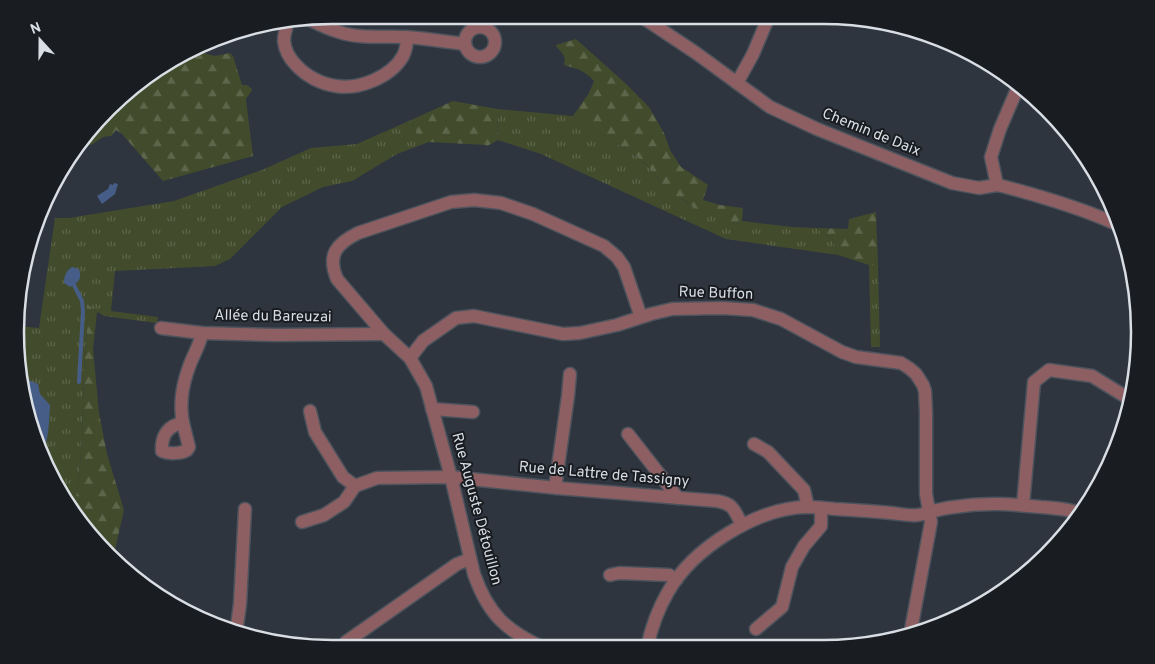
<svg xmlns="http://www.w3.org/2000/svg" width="1155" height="664" font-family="Overpass,sans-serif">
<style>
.grass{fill:url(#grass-tufts)}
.forest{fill:url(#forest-firs)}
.water{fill:#465d88}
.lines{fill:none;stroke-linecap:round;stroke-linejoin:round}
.stream{stroke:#465d88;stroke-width:4}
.minor-casing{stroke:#4d535c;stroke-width:15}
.minor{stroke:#8d5f62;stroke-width:12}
.labels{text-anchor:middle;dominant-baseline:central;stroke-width:4;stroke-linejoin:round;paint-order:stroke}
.street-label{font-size:15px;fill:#d9dee4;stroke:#191c20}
.rim{fill:none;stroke:#d9dee4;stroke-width:2.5}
</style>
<defs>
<pattern id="grass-tufts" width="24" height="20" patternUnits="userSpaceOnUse" patternTransform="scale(1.25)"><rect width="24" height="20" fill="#424c2c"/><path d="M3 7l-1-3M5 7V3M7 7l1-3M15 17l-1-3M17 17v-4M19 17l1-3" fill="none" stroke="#5d654a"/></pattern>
<pattern id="forest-firs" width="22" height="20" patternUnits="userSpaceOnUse" patternTransform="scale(1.25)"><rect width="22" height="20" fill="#424c2c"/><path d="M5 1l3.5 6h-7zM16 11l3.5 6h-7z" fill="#5d654a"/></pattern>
</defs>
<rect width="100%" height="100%" fill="#2e353e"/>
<g class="grass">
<polygon points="497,109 573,116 639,158 653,172 664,186 693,207 721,216 736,224 742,221 792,227 816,228 833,240 838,255 726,239 541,154 498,140"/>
<polygon points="411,120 421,145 397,154 352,181 323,187 282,207 230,259 215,266 115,271 111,311 158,317 157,323 104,316 94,310 87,304 87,329 84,371 82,437 79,479 74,509 39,453 16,352 18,326 39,328 55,218 69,218 174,201 262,170 311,148 357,144"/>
<polygon points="869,265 878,265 880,347 871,347"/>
</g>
<g class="forest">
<path d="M576,39L624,82L649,107L664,133L670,150L681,167L708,185L703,200L720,205L743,208L742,221L736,224L721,217L717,219L693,207L684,200L675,195L664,186L653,172L639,158L573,116L589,93L594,81C584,70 578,69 564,65C567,56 561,52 556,46V45Z"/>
<path d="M196,50L207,54L215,56L230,53L233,56L242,85H247L252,89C251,94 247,95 246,100L253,156L163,181L122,134L116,130L111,136L103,137L91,145L87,144L84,140L139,80Z"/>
<polygon points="453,101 497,109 498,140 487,146 487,145 429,142 421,145 411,120"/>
<polygon points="876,212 878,265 869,265 838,255 833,240 816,228 848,229 849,219"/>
<polygon points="87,304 97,312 93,349 99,413 107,454 124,510 113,558 93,541 74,509 79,479 82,437 84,371 87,329"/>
</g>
<g class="water">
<polygon points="114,183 118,184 115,194 102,204 97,196 108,189 110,184 113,185"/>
<path d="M72,267L79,269C82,279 79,282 70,287L64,283C64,276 66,271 72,267Z"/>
<path d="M21,377L38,384L40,394L50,405C49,422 49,442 41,457L39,453Z"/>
</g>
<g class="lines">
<polyline class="stream" points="74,285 82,301 83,311 79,382"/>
<defs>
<g id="minor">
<path d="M639,15L696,53L770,107L817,129L952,183L979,188L997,185L1002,186C1040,196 1078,207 1114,223"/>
<path d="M308,19C318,24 328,29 339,32C360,39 383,36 404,37C425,38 445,42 465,44"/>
<path d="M288,22C286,28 284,35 284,41C285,50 290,59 296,65C306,76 321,84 336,86C359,90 391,77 403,56C406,50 407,43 407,37"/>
<circle cx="480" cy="42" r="15"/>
<polyline points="737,83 753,54 769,16"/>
<polyline points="997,185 991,157 1000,129 1018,87"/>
<polyline points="161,328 202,333 276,335 384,334"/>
<polyline points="410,358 423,341 456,318 474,316 563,334 580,333 617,325 651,314 672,309 722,308 753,310 781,319 842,352 856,357 901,363 909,368 916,374 923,385 925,391 926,412 926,494 931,522 910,635"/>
<polyline points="432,409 473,412"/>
<polyline points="310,411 315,432 343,477 355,486"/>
<path d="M183,423L189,447L187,450C181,454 168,454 162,451C161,436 168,425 183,423Z"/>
<path d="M183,423C179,403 182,386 189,367C193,355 200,345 202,333"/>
<polyline points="628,434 678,498"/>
<polyline points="754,444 768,452 804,490 808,507"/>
<polyline points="557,488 556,481 568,396 570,374"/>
<polyline points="1023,505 1034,382 1049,370 1092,376 1131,400"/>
<path d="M302,522L324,515L344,502L355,486L377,478L451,477L557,488L717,501C734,504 734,510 742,525"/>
<polyline points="610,575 619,573 669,575 676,580"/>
<polyline points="756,629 782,607 792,567 804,546 821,526 821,508"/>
<polyline points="236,633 240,604 245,509"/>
<polyline points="343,648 346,642 457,564 470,559"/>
<path d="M544,648C506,631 488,614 474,574L451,477L426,386L410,358L384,334L337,279C327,255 336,244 358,233L451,202L474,200L501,203L533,214L604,246L617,257L624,267L641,317"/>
<path d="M647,648C651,629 658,609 668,592C693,548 758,507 808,507C817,507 826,508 835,509C854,510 872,511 891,513C900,514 909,516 918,515C921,515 925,513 929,512C937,510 946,508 954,507C985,502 1010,504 1041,507C1055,508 1069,509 1082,514"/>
</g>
</defs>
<use href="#minor" class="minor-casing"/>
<use href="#minor" class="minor"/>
</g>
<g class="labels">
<g class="street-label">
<text transform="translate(871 133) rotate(22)">Chemin de Daix</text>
<text transform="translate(716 294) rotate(2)">Rue Buffon</text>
<text transform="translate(273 317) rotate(1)">Allée du Bareuzai</text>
<text transform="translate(604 475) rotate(5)">Rue de Lattre de Tassigny</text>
<text transform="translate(476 509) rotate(75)">Rue Auguste Détouillon</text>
</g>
</g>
<path d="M0 0H1155V664H0ZM332 24H823A308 308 0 0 1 1131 332V332A308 308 0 0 1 823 640H332A308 308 0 0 1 24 332V332A308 308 0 0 1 332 24Z" fill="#191c20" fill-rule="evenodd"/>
<path class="rim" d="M332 24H823A308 308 0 0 1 1131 332V332A308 308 0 0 1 823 640H332A308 308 0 0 1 24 332V332A308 308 0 0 1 332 24Z"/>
<g transform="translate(40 40) rotate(339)" stroke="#191c20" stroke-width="4" paint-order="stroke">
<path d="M0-4L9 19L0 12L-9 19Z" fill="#d9dee4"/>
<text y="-8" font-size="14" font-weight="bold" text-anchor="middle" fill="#d9dee4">N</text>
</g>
</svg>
